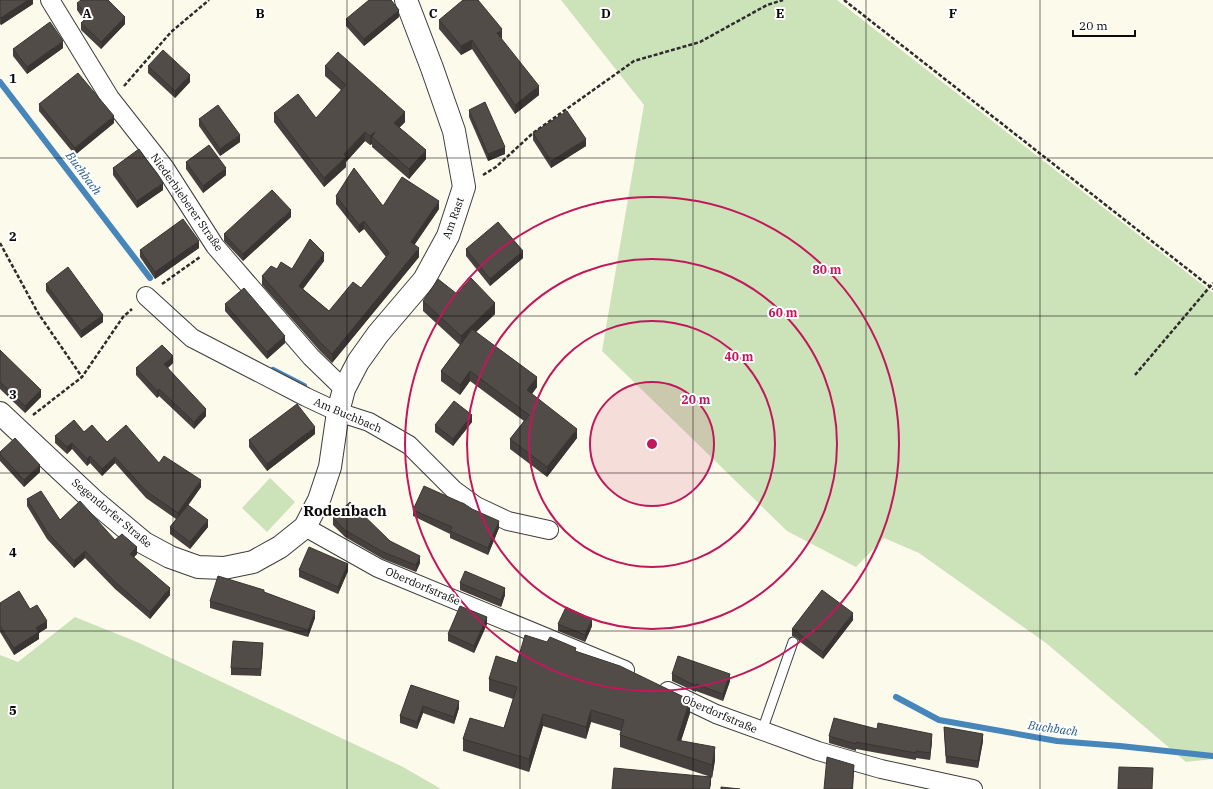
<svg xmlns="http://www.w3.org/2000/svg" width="1213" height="789" font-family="'IBM Plex Serif',serif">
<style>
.green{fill:#cce2b9}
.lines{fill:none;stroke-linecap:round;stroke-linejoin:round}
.stream{stroke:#4686bb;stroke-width:6}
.service-casing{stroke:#3d3d3d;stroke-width:11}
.minor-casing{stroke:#3d3d3d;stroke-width:20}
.tertiary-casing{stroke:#3d3d3d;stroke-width:24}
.path{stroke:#2c2c2c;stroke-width:2.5;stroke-dasharray:4 2;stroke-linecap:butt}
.service{stroke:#fff;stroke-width:9}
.minor{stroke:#fff;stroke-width:18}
.tertiary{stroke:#fff;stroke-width:22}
.wall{fill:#46413e}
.shaded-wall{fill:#393532}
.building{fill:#514c48;stroke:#393532}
.grid{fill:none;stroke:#0a0a0a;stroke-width:1;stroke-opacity:0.55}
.ring{fill:none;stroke:#c2185b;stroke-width:2}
.labels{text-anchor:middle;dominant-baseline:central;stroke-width:4;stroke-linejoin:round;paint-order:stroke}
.street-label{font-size:11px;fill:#0a0a0a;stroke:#fff}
.water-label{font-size:12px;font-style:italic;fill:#25598b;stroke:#fff}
.district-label{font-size:15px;font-weight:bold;fill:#0a0a0a;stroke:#fff}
.grid-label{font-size:13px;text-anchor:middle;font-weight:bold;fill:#0a0a0a;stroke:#fff;stroke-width:4;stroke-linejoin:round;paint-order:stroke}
.centre{fill:#c2185b;stroke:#fff;stroke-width:2}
.ring-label{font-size:12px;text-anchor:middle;font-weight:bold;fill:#c2185b;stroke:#fff;stroke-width:4;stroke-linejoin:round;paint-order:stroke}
</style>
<rect width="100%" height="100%" fill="#fcfaeb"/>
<g class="green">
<polygon points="561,0 837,0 1213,293 1213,759 1186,762 1046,643 919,553 884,538 856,567 787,531 602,351 644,105"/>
<polygon points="270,478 295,502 267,532 242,508"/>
<polygon points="75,617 137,642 403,767 441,789 0,789 0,655 18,662"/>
</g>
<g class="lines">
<g class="stream">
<polyline points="0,82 150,278"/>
<polyline points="273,370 304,386"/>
<polyline points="896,697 939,720 1057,741 1120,746 1213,756"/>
</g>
<defs>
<polyline id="service" points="762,731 793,642"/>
<g id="minor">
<polyline points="50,0 110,98 165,168 215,246 311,357 344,389"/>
<polyline points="146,296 192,338 306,397 338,412 369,422 409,445 454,490 476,506 508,521 549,530"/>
<polyline points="305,527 378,568 625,670"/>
<polyline points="668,691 716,714 818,751 881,769 973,789"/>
</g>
<polyline id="tertiary" points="0,413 95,502 144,543 170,557 198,567 224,568 253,562 280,547 305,527 319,500 330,467 338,412 344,389 358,362 378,334 424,280 448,236 464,187 454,131 432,68 406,0"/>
</defs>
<use href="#service" class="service-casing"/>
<use href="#minor" class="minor-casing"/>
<use href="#tertiary" class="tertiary-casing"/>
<g class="path">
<polyline points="844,0 1213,289"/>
<polyline points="124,86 171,32 209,0"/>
<polyline points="483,175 496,167 533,133 634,61 700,42 767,5 783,0"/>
<polyline points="0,243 38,313 82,377"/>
<polyline points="162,284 200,257"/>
<polyline points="1135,375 1213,283"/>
<polyline points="33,415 82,377 123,317 132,309"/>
</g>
<use href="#service" class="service"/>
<use href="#minor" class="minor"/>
<use href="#tertiary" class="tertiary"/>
</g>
<g class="wall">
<polygon points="0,0 33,0 33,4 1,25 0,24"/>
<polygon points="77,3 125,24 101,49 81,30 81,23 84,20 77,10"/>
<polygon points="399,17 364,46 346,26 346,19"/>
<polygon points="439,20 502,38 501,38 539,95 515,114 472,49 461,55 439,29"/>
<polygon points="63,48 27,74 13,56 13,49"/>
<polygon points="148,66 190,82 175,98 148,73"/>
<polygon points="325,66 405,122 399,128 426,159 409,179 372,147 372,144 370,145 365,141 346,162 346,167 324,187 274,122 274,113 316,118 341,90 325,76"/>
<polygon points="39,104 114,123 75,155 39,111"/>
<polygon points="469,110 505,154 488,161 469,117"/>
<polygon points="199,119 240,142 220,156 199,126"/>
<polygon points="533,133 586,146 551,168 533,140"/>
<polygon points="186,162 226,175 203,193 186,169"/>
<polygon points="113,168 163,190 137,208 113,175"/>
<polygon points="336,196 383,206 439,209 414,245 419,257 332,363 319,350 262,285 262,276 277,269 292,269 324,261 303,289 329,311 361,288 386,257 364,229 359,233 336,204"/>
<polygon points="291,217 243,261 224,241 224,234"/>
<polygon points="199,248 155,279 140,257 140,250"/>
<polygon points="466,249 523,258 490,286 466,256"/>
<polygon points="46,284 103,322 81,338 46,291"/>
<polygon points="457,294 495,314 476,332 537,387 532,394 577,438 547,477 510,449 510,439 524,421 470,381 460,395 441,381 441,371 460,345 423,311 423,301"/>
<polygon points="225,304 285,343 267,359 225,311"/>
<polygon points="0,350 41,397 25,413 0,389"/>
<polygon points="173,363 168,368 206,416 194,429 159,396 157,398 136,375 136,368"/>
<polygon points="472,422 453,446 435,432 435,425"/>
<polygon points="84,432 159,463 201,487 188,505 208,527 190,549 170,534 170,527 176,519 146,498 115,463 102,476 90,463 87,466 72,449 67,454 55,443 55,436"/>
<polygon points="315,434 267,471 249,447 249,440"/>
<polygon points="0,452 40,472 24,487 0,461"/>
<polygon points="27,499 60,520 115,540 137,554 134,557 170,595 150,619 115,589 85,558 74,568 47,539 27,506"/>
<polygon points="413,510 499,528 488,555 450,538 450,534 413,516"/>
<polygon points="333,518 390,541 420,563 416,572 383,559 345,537 333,525"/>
<polygon points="299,570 348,571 338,594 299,577"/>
<polygon points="460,583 505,595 501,607 460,590"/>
<polygon points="264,592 315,618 308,637 210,608 210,601"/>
<polygon points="0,603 30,609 47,628 39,633 39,639 14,655 0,632"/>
<polygon points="853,620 823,659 799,641 797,638 792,636 792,629"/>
<polygon points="487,624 474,653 448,641 448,634"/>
<polygon points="558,624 592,626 585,642 558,631"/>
<polygon points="263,650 261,676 231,675 231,668"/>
<polygon points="576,651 690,713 681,741 715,760 712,778 711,777 711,784 708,776 620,747 620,735 621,731 591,722 586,739 543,726 529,772 463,751 463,739 504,728 513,699 489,691 489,679"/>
<polygon points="672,674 730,681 723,701 696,691 696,692 672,681"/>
<polygon points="411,685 459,708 454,724 423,713 417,729 400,723 400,716"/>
<polygon points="944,727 983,741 978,768 946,763"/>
<polygon points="877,729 932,741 930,760 916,758 916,760 856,749 856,751 829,743 829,736"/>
</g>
<g class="shaded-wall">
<polygon points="28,0 33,0 33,4 1,25 1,18"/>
<polygon points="399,10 399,17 364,46 364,39"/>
<polygon points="125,17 125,24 101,49 101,42"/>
<polygon points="502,29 502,38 497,42 497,33"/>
<polygon points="472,40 472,49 461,55 461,46"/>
<polygon points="63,41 63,48 27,74 27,67"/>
<polygon points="190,75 190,82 175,98 175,91"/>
<polygon points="539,86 539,95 515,114 515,105"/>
<polygon points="405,112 405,122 394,133 394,123"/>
<polygon points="114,116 114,123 75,155 75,148"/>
<polygon points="365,132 365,141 346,162 346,167 324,187 324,178"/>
<polygon points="375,132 372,137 372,144 370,145 370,136"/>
<polygon points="240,135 240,142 220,156 220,149"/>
<polygon points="586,139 586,146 551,168 551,161"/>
<polygon points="505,147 505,154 488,161 488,154"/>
<polygon points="426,150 426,159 409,179 409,169"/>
<polygon points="226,168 226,175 203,193 203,186"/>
<polygon points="163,183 163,190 137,208 137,201"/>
<polygon points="439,201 439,209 411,250 411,242"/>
<polygon points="291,210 291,217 243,261 243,254"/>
<polygon points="364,221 364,229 359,233 359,225"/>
<polygon points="199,241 199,248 155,279 155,272"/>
<polygon points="419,248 419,257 332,363 332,354"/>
<polygon points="523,251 523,258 490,286 490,279"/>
<polygon points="324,253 324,261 299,294 299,286"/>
<polygon points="495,303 495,314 461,346 461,336"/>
<polygon points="103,315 103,322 81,338 81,331"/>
<polygon points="285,336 285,343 267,359 267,352"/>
<polygon points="173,356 173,363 164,371 164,364"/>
<polygon points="470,371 470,381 460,395 460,385"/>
<polygon points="537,377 537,387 527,400 527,390"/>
<polygon points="159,389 159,396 157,398 157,391"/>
<polygon points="41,390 41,397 25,413 25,406"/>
<polygon points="206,409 206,416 194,429 194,422"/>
<polygon points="472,415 472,422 453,446 453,439"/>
<polygon points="315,427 315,434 267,471 267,464"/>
<polygon points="577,429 577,438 547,477 547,467"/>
<polygon points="72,443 72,449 67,454 67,447"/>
<polygon points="90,456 90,463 87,466 87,459"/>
<polygon points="115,457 115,463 102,476 102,469"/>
<polygon points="40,465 40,472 24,487 24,480"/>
<polygon points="201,480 201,487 178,520 178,513"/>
<polygon points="208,520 208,527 190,549 190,542"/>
<polygon points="499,521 499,528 488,555 488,548"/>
<polygon points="137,547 137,554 130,561 130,554"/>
<polygon points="85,551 85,558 74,568 74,561"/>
<polygon points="420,556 420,563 416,572 416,565"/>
<polygon points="348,564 348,571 338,594 338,587"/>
<polygon points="170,588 170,595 150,619 150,612"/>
<polygon points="505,588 505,595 501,607 501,600"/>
<polygon points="315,611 315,618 308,637 308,630"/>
<polygon points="853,613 853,620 823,659 823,652"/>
<polygon points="487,617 487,624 474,653 474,646"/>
<polygon points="592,619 592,626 585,642 585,635"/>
<polygon points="47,621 47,628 39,633 39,639 14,655 14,648 36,628"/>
<polygon points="730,674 730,681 723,701 723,694"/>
<polygon points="690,700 690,713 677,753 677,740"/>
<polygon points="459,701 459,708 454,724 454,717"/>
<polygon points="423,706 423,713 417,729 417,722"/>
<polygon points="591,710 591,722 586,739 586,727"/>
<polygon points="543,714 543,726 529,772 529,759"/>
<polygon points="932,734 932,741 930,760 930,753"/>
<polygon points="983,734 983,741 978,768 978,761"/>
<polygon points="715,747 715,760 712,778 712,765"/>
<polygon points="854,765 854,772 853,789 852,789"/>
<polygon points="711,777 711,784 710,789 709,789"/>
</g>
<g class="building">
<polygon points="0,0 28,0 1,18 0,17"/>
<polygon points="81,0 108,0 125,17 101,42 81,23 88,17 77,3"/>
<polygon points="369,0 391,0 399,10 364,39 346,19"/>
<polygon points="463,0 478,0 502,29 497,33 539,86 515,105 472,40 461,46 439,20"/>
<polygon points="50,22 63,41 27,67 13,49"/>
<polygon points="163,50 190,75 175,91 148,66"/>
<polygon points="338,52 405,112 394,123 426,150 409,169 372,137 375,132 370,136 365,132 344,154 346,157 324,178 274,113 298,94 316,118 346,85 325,66"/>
<polygon points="78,73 114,116 75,148 39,104"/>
<polygon points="485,102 505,147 488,154 469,110"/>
<polygon points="218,105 240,135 220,149 199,119"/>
<polygon points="567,111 586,139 551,161 533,133"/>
<polygon points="209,145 226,168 203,186 186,162"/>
<polygon points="139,149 163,183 137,201 113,168"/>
<polygon points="354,168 383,206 402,177 439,201 411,242 419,248 332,354 319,341 262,276 271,266 277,269 281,262 292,269 310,239 324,253 299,286 329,311 353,282 361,288 389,253 364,221 359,225 336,196"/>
<polygon points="272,190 291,210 243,254 224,234"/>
<polygon points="183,219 199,241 155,272 140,250"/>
<polygon points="498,222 523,251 490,279 466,249"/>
<polygon points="68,267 103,315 81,331 46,284"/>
<polygon points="471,278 495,303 461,336 423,301 438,279 457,294"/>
<polygon points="244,288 285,336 267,352 225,304"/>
<polygon points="472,329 537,377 527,390 577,429 547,467 510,439 529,415 470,371 460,385 441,371"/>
<polygon points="162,345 173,356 164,364 206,409 194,422 159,389 157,391 136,368"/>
<polygon points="0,350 41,390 25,406 0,382"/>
<polygon points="454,401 472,415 453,439 435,425"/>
<polygon points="297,404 315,427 267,464 249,440"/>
<polygon points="74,420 84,432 92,425 107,442 126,425 159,463 164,456 201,480 178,513 146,491 115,457 102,469 90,456 87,459 72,443 67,447 55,436"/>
<polygon points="15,438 40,465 24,480 0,454 0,452"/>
<polygon points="424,486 462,503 463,503 472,509 499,521 488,548 450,531 452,527 413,510"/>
<polygon points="41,491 60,520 80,501 115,540 122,534 137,547 130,554 170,588 150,612 115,582 85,551 74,561 47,532 27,499"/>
<polygon points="350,502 390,541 420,556 416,565 383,552 345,530 333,518"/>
<polygon points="188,505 208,520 190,542 170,527"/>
<polygon points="309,547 348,564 338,587 299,570"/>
<polygon points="465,571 505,588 501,600 460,583"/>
<polygon points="218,576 264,590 264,592 315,611 308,630 210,601"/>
<polygon points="822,590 853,613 823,652 799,634 797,631 792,629"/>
<polygon points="19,591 30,609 37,605 47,621 36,628 39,632 14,648 0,626 0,603"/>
<polygon points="460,606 487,617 474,646 448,634"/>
<polygon points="566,607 592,619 585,635 558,624"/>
<polygon points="525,635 547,642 550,637 576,648 575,651 620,666 690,700 677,740 715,747 712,765 620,735 624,720 591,710 586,727 543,714 529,759 463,739 470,718 504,728 517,687 489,679 496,656 517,663"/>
<polygon points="233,641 263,643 261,669 231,668"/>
<polygon points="678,656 730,674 723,694 696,684 696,686 672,674"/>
<polygon points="411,685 459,701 454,717 423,706 417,722 400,716"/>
<polygon points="834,718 877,729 878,723 932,734 930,753 916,751 916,753 856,742 856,744 829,736"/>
<polygon points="944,727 983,734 978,761 946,756"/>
<polygon points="827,757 854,765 852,789 824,789"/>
<polygon points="1119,767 1153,768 1152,789 1118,789"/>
<polygon points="614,768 711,777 709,789 612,789"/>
<polygon points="721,787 740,789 721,789"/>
</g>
<path class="grid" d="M173,0V789M347,0V789M520,0V789M693,0V789M866,0V789M1040,0V789M0,158H1213M0,316H1213M0,473H1213M0,631H1213"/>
<circle cx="652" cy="444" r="62" fill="#c2185b" fill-opacity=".12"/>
<g class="ring">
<circle cx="652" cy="444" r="62"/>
<circle cx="652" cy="444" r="123"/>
<circle cx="652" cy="444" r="185"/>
<circle cx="652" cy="444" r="247"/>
</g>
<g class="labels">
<g class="street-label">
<text transform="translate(187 202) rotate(55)">Niederbieberer Straße</text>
<text transform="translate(453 218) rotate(-70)">Am Rast</text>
<text transform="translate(348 415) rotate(23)">Am Buchbach</text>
<text transform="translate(112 513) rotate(40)">Segendorfer Straße</text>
<text transform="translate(423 586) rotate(23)">Oberdorfstraße</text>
<text transform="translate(720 714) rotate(23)">Oberdorfstraße</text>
</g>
<g class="water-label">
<text transform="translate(84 173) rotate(53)">Buchbach</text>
<text transform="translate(1053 728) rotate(8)">Buchbach</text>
</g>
<g class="district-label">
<text x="345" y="510">Rodenbach</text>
</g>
</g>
<g class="grid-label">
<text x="87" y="18">A</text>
<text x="260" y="18">B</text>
<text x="433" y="18">C</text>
<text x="606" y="18">D</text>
<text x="780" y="18">E</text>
<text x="953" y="18">F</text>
<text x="13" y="83">1</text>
<text x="13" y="241">2</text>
<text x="13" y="399">3</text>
<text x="13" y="557">4</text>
<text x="13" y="715">5</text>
</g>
<circle cx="652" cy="444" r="6" class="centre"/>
<g class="ring-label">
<text x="827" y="274">80 m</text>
<text x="783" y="317">60 m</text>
<text x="739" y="361">40 m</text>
<text x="696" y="404">20 m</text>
</g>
<path d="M1073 30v6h62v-6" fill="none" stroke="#0a0a0a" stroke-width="2"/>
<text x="1079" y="30" font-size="12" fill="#0a0a0a" stroke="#ffffff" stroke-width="3" paint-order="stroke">20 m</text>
</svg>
